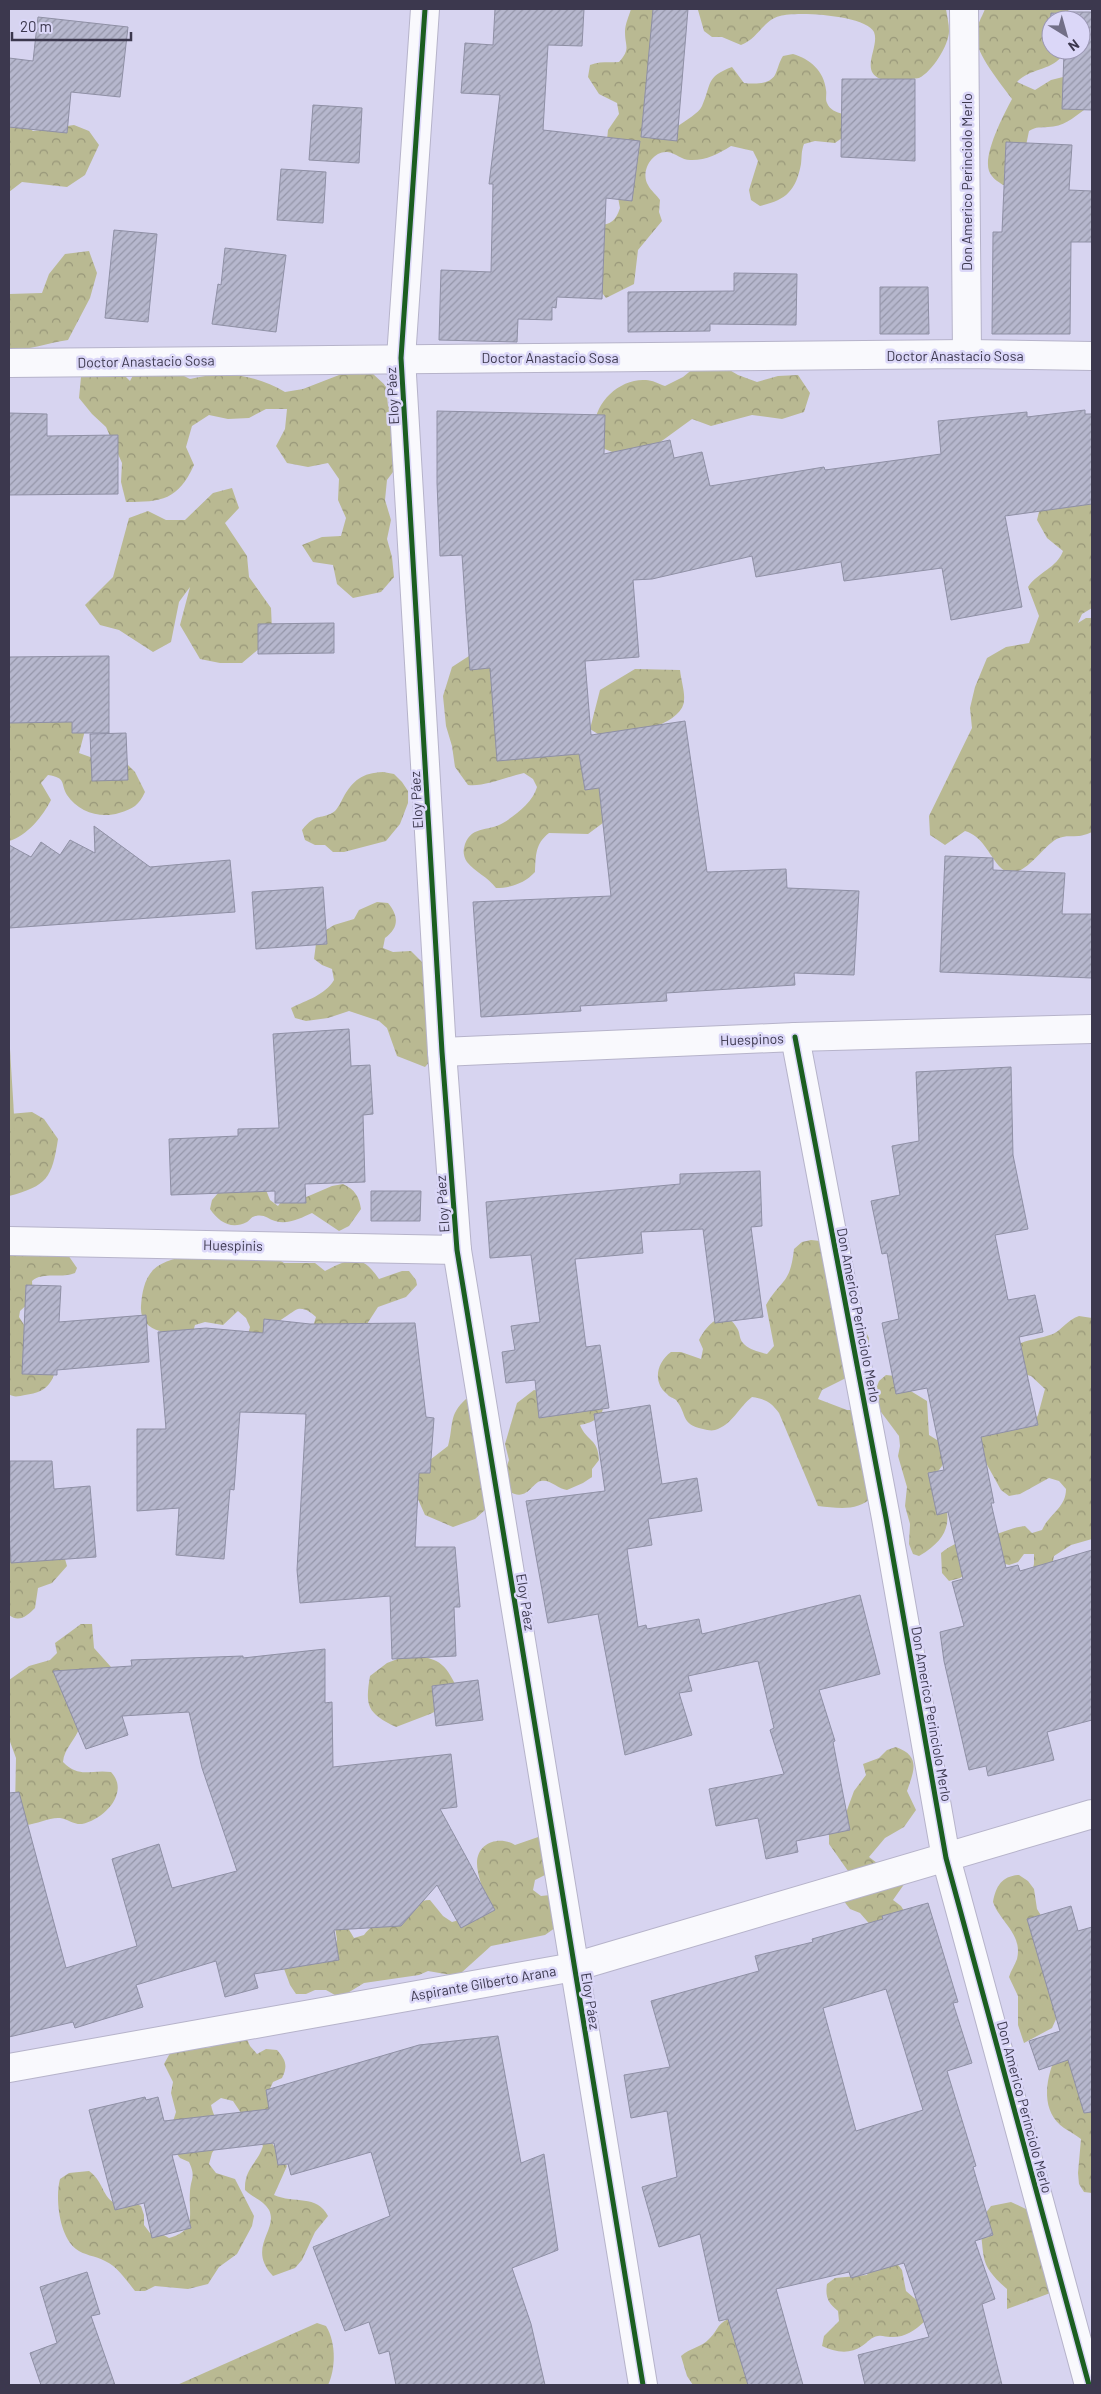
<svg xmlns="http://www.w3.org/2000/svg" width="1101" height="2394" font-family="Barlow,sans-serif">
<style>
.forest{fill:url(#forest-crowns)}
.pitch{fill:#b9b992}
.building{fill:url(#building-hatch);stroke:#8f90a5;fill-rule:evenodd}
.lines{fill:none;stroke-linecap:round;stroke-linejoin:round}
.minor-casing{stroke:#b6b3ca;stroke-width:30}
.minor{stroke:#f9f9fd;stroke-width:28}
.cycleway-casing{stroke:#dbd7f8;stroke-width:8}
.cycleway{stroke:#1b5e20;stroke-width:5}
.labels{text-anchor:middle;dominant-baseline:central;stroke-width:5;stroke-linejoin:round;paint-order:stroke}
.street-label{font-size:14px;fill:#3c384e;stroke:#dbd7f8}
</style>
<defs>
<pattern id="forest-crowns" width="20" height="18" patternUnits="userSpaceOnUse" patternTransform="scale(1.25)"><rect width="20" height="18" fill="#b9b992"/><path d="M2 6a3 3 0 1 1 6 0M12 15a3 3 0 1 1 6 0" fill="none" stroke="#989779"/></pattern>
<pattern id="building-hatch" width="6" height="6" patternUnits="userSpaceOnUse" patternTransform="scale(1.25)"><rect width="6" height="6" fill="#b6b7cd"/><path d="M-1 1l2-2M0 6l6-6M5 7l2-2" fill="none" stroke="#9596a9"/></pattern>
</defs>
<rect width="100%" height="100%" fill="#d7d4f0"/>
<g class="forest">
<path d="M631,9H665L668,12L678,126C685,121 699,113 702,106C712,84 705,77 732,67L744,83C754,84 769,85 775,75C778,69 779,62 783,56L793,54C810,59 824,71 826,90C827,94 825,99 827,103C830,110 836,112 843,114L853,130L835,143L815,141L804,144C801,152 802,156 801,164C796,191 786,200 760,206L751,200L749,190L758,161L753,151L731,146C718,154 707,160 692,160C682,161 677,153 667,152C652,151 640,172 648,185C651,191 657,195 660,200L659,212L662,221L638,250L634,284L606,298L593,281L599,225C611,225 616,220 620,208L607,140L608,130L619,114L617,103L599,94L588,77L590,65C600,61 609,63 619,62C631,48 625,47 625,32C625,24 629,16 631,9Z"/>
<path d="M702,9H946C947,16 949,24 949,31C949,45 932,72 919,78C915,79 908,79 904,79C896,80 889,82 881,79C859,71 880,47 874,32C866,15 796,11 780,16C763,20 759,38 741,45L722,37H712L704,31L698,10Z"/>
<path d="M985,9H1070L1058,20H1051V26L1047,30L1051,35V50H1060L1061,57C1050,71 1030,68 1017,82L1035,90L1051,80L1071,75L1084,89V110C1073,118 1063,127 1048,127C1040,128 1037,126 1029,131L1023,160L1013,182L1003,185C997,181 992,178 989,171C983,154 1004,114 1012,99C1001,84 975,53 976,35C976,26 982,17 985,9Z"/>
<polygon points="9,124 25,125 33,131 74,125 89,131 99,145 85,175 67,187 22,182 9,192"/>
<path d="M89,251L97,273L90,298L68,340C48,343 29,350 9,351V294L42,293L49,274L65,254Z"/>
<path d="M140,362L172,370L190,379C222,371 256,374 285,392L303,389L352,370L372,373L386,386L388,406L401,421L399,464L387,480L385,500L391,520L387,539L392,557L394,577L381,592L353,598L337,584L333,565L313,562L302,545L322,537L341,536L346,518L338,500L339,479L328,463L308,467L287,463L276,446L285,429L287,409H266L249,418L228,419L209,415L192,426L186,447L194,465C178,500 162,502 126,502L121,482L122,463L106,427L92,414L79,398L81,377L98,365L117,368L130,381Z"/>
<path d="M699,364L721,365L738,375L757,382L778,376L798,375L810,393L804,412L782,419L752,415L711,426L692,419L659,443L620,455L602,448C600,442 596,435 595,429C593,403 620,378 646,380C652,380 659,384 665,386L683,377Z"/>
<polygon points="232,488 239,508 225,523 247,556 249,577 271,608 272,630 261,647 242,663 220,663 200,659 180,625 190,587 179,602 171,642 153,652 119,630 100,625 85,605 113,577 129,518 148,511 166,520 185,520 213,493"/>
<path d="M1082,494L1092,499V608L1082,614L1078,623L1086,618H1092V832C1079,839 1069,834 1059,838C1042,844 1020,889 999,866C988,853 982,836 965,831L945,845L930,835L929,816L972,728L970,708L975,687L987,658L1006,647L1029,643L1039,616L1028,587C1038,572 1057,568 1063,551L1047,538L1037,520L1042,500Z"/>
<path d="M480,653L578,739L638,797L588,834L549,833C535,844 536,855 535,872C525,883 511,888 496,888C488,877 475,872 467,862C464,858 463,852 464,848C469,825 488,832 503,823C516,815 533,802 537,787L533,779L524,773C506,777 484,787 468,785L455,767L452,746L446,726L443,696L452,667L469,656Z"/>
<path d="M635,669L680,670C681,680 685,692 684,701C682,725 628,735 609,741L590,729L600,690Z"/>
<path d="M36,717L87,723L79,753L118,767L128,765L135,772L145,792C139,805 133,809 119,813C101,819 78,812 67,795C60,783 67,778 48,775L41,783L51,800C43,816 27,836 9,841V723L28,722Z"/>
<path d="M383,772L394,774L402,782L408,791V803L400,824L386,841L344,852H333L325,845H315L305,840L302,830C317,811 321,821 335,811C338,808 341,802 343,798C353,780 362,773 383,772Z"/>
<path d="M377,902L388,903C399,916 399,928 385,938L383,948L393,952L411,951L426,966L432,1059L425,1067L397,1056L387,1028L379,1021L349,1011L328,1018L306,1021L295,1018L291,1008C307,1000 325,995 334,980L332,969L322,965L314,959L317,936L334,925L354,919L359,910Z"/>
<path d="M32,1112L44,1119L58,1139C52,1178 47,1186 9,1196V1114Z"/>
<path d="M343,1184C355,1190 359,1196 361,1209L349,1226L339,1231L312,1213C301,1218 288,1225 275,1221C268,1219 264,1214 256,1216C252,1216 250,1220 247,1222C231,1230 219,1222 210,1209L212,1200L219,1192L266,1190L270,1200L278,1206L284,1198H304L332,1186Z"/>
<path d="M811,1240L820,1241L869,1338L868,1349L848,1377L822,1390L818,1399L847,1410H857L873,1496C858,1512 838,1508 818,1506L779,1413C771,1402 765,1399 752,1397C739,1407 732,1425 715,1430C711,1431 707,1430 703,1429C680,1424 688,1415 676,1400C674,1398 669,1397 667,1394C652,1382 657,1362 671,1352H681L701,1359L703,1349L699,1340C706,1326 724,1305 737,1328C741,1334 738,1339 745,1345C750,1350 760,1352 767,1354L774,1346L766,1305C782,1278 790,1285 794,1249L802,1242Z"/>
<path d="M9,1248L68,1255L77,1268L75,1273C62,1279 43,1271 32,1281L33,1299L20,1311L19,1317L55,1372C50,1388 41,1393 25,1395C19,1396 14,1398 9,1394Z"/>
<path d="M267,1252L284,1263H315L325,1271C351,1258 361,1253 379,1279L402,1271H409L416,1280L417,1285L406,1297L378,1307L367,1324L310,1336L316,1317C311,1313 306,1308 298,1309C295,1309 253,1340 245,1345L250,1327L246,1318L238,1311L223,1325L205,1322L195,1325L189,1346L166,1340L160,1331C148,1328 140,1320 141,1306C142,1293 144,1280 153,1270C174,1249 238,1253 267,1252Z"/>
<path d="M1079,1316L1092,1318V1539L1071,1545L1054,1556L1052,1566L1029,1583L1034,1564V1554H1024L1018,1562L1009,1565L987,1559L960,1578L949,1581L942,1573L941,1553C963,1536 973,1541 997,1534C1007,1531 1014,1527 1025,1526L1032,1533L1042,1530C1049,1514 1066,1508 1066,1489L1059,1481L1049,1478L1020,1494L1009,1496L1001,1490L986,1463L948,1458L936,1474C949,1510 959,1533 919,1556L913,1554L909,1544L910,1524L905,1506L907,1487L898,1456L900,1446L899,1436L881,1412L875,1392L879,1381L886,1375L895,1376L909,1390L927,1401L929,1435L937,1440L946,1437L1033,1424L1038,1415L1045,1389L1031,1376L1021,1373L1015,1346C1027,1339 1040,1339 1053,1334C1062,1330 1067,1320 1079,1316Z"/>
<path d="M534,1390L603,1408C602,1419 590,1423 580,1425C587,1442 598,1438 599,1460L592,1469V1477L583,1483L567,1490C558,1489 550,1479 541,1481C532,1482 527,1504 507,1490L475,1519L453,1527L425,1515L408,1477L448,1446C454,1425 448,1415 466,1399L476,1401L482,1454L477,1463L484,1471L502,1480L509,1460L505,1444L517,1403Z"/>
<path d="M17,1541L65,1559L67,1566L52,1583L38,1588L35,1608C27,1616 19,1623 9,1615V1550Z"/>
<path d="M81,1624H92L94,1648L111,1667L80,1726C76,1740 64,1748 63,1762C80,1779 90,1769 111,1772C130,1792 105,1819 82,1824C75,1825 67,1819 60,1818C50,1817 37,1824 26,1825L15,1808L16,1758L9,1739V1680L29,1666L50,1660L57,1653L55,1643Z"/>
<path d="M408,1655C434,1658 443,1659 455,1684L449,1705L430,1714L396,1727C367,1713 365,1706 370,1676L387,1663Z"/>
<path d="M896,1747C921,1756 914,1771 907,1791L916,1810L904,1827L885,1838L869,1857L877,1863L896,1866L905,1883L893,1900L901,1906L906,1914L873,1928L860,1913L850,1909L843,1900L842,1889L848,1871L829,1844V1833L847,1810L854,1791L866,1775L863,1764L879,1758L887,1750Z"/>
<path d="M544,1835L553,1871L535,1880L533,1890L541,1896L569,1893L562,1923L545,1935L491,1946L461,1973L451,1975L428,1971L419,1975L364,1983L346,1994L335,1995L326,1990H315L306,1994H296L290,1985L283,1966L334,1949L337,1940L334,1920L348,1928L354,1938L364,1935C374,1921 412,1900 430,1900L443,1916L452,1922L463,1919L484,1895C482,1886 477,1873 477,1863C477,1843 499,1835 515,1845Z"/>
<path d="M1019,1875L1028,1881L1034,1889L1037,1909L1048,1927L1057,2017L1052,2028L1024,2043L1018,2025V1996L1009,1977C1011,1970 1015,1965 1017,1959C1023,1934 1000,1922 993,1902C996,1886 1002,1876 1019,1875Z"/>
<path d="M246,2037L250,2046L257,2054L266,2049L277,2050C286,2060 288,2066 282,2078L273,2082L268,2093L270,2102V2140L287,2166L274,2195C294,2204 317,2194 328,2216L315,2232L302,2260L295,2268L273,2276C246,2247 279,2230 269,2210C264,2201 252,2197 245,2190C244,2168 258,2163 263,2146L233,2101L221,2098L211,2105C213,2116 220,2125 223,2136L212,2153L209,2164L216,2173L235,2179L254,2216L252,2226L237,2254L219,2267L208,2284L188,2289L155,2286L145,2291H135C126,2280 118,2267 105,2261C96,2256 83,2255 76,2249C59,2236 55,2198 60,2179L69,2173L89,2171C106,2183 100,2200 123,2207L132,2202L141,2206L144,2215V2225L150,2233H160L169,2238C198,2230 188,2214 190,2191C191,2178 196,2177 189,2162L180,2158L174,2150L170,2131L176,2112L171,2093L173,2082L164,2064L174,2046L193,2041L202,2048L212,2047L217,2039Z"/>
<path d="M1065,2054L1085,2064L1092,2073V2193L1084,2192L1079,2184L1078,2173L1081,2139C1076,2135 1070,2132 1064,2128C1041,2112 1045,2081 1055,2058Z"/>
<path d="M1011,2202L1028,2210L1053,2292L1007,2309V2289C977,2263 986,2258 979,2222L991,2206Z"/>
<path d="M895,2261L902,2270L906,2291L921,2304L924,2322C914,2331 904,2338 890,2337C886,2337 882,2335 878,2336C871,2337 868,2342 862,2346C850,2355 834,2352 822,2346L824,2336L839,2321L838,2311C828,2303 825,2297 827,2284L835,2278L867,2275L871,2265Z"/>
<path d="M728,2319L747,2364L763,2385H693L687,2376L681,2356C690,2348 702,2347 709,2339C718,2331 716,2325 728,2319Z"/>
<path d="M317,2323L326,2326C336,2342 336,2368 328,2385H177Z"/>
</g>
<polygon class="pitch" points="9,1033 15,1131 9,1131"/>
<g class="building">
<polygon points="495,9 584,9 582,46 548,45 543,130 640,141 632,201 606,198 602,299 557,297 556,308 552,307 552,320 518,319 517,342 439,340 441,270 491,272 493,184 489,184 500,95 461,93 465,43 493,45"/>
<polygon points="653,9 688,9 677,141 641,137"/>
<path d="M1066,12H1092V110L1062,109L1064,52L1048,51L1051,13L1066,14ZM1051,20H1081V50H1051Z"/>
<polygon points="38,17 128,27 120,97 71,92 67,133 9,127 9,58 33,61"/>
<polygon points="842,79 915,79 915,161 841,157"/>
<polygon points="313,105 362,108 359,163 309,160"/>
<polygon points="1006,142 1072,145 1069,190 1092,191 1092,242 1071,242 1070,334 992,334 993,232 1002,232"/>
<polygon points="281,169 326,172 323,223 277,220"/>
<polygon points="114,230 157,234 148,322 105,318"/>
<polygon points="225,248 286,255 276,332 212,324 218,284 221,285"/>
<polygon points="734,273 797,274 796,325 710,324 710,331 628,332 628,292 734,291"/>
<polygon points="880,287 928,287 929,334 880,334"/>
<polygon points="1085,410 1085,414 1092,414 1092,504 1005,516 1022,607 951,620 942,568 844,581 841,562 756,577 752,556 652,579 633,580 639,657 585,661 591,735 685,721 707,872 786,869 787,888 859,891 854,975 794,973 795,985 666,993 667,1001 580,1006 581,1011 481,1017 473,902 611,896 599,788 585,790 579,754 497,761 490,668 470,670 462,555 440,556 437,483 437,411 605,415 604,454 670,440 674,458 702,452 710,486 824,467 825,470 941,454 938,421 1027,412 1027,417"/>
<polygon points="9,413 47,414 47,436 118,435 118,494 9,495"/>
<polygon points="334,623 334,653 258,654 258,624"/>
<polygon points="109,656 109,733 72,733 72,722 9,723 9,657"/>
<polygon points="126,733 128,780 92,781 90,734"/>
<polygon points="94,826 150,867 230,860 235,912 9,928 9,845 31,857 41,842 60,855 70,840 95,853"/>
<polygon points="945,856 993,858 993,870 1065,873 1062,914 1092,914 1092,978 940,972"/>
<polygon points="323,887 327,944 256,949 252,892"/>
<polygon points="349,1029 351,1066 370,1065 373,1114 363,1115 365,1182 305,1184 306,1203 275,1203 275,1191 171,1195 169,1139 238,1136 238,1129 279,1128 273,1034"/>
<polygon points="1011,1067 1013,1155 1028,1229 995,1235 1008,1300 1035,1295 1043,1332 1019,1337 1038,1425 981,1437 994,1503 991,1503 1006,1568 1018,1565 1020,1571 1092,1550 1092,1720 1047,1732 1054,1760 988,1776 986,1766 969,1770 944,1661 940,1632 964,1626 952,1582 963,1579 948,1512 937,1515 928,1473 944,1470 927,1388 896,1394 882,1323 899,1319 887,1253 882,1254 871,1201 900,1195 892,1146 919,1141 916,1072"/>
<polygon points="760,1171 762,1226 751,1227 763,1317 715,1323 703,1229 641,1232 643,1253 575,1259 586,1347 600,1345 609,1408 539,1418 535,1380 506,1383 502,1352 515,1350 511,1326 540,1322 531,1255 490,1258 486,1202 680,1184 680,1174"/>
<polygon points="371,1191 421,1191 420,1221 371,1221"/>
<polygon points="26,1285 61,1286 59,1322 146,1315 149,1362 57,1370 57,1375 22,1374"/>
<polygon points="264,1319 310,1324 415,1323 426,1417 434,1418 430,1473 419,1473 415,1547 455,1547 460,1607 454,1607 456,1656 392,1659 390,1596 300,1603 297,1570 306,1414 240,1412 234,1490 230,1489 224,1559 176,1555 179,1508 137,1511 137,1429 166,1429 158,1332 206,1328 263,1333"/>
<polygon points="650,1405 662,1484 697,1478 702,1511 648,1519 652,1545 627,1549 638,1627 646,1625 647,1629 699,1619 702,1634 860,1595 880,1674 819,1690 835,1741 833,1742 850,1830 796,1841 798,1852 766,1859 758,1818 716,1826 709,1789 784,1774 770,1730 774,1728 758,1661 688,1676 692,1691 679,1693 692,1735 625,1755 598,1614 548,1623 526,1501 605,1491 594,1414"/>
<polygon points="10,1461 52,1461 54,1489 90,1486 96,1557 11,1563 9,1535"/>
<polygon points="325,1649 325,1703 332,1702 333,1767 451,1754 457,1807 440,1809 495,1910 461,1928 437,1885 401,1926 334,1930 339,1960 254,1974 258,1988 225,1997 216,1961 136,1985 143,2007 75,2028 73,2022 9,2037 9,1793 19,1792 66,1968 137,1946 112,1859 159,1844 172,1888 237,1871 202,1768 189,1712 122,1716 128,1735 86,1749 53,1671 132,1666 131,1660 243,1656 243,1658"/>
<polygon points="478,1680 483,1720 436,1726 432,1686"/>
<path d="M928,1903L958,2002L953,2003L972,2063L947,2071L976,2166L973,2167L993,2235L975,2241L995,2299L982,2304L1002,2385H865L858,2355L929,2337L904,2263L851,2278L849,2272L776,2289L803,2385H748L728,2319L719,2321L700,2234L659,2247L642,2187L677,2177L667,2111L631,2118L624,2075L670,2067L651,2001L759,1971L755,1956L813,1942L812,1939L883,1919L882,1916ZM886,1989L923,2110L856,2131L823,2008Z"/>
<polygon points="1071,1906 1078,1931 1092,1927 1092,2112 1084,2113 1068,2060 1039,2070 1029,2041 1060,2031 1027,1919"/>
<polygon points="498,2036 521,2163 544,2154 558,2250 512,2268 531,2324 545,2385 396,2385 389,2351 379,2354 369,2322 345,2331 313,2247 390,2216 371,2152 291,2175 288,2164 278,2165 274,2143 172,2155 191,2228 152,2238 144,2203 115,2210 89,2110 145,2097 146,2100 158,2097 164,2121 269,2109 266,2090 419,2045"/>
<polygon points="87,2272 100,2314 91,2316 115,2385 41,2385 30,2353 57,2343 40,2287"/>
</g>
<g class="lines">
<defs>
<g id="minor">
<polyline points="425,9 401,358 442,1052 457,1250 643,2385"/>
<polyline points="964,9 967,354"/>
<polyline points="9,363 967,354 1092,356"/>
<polyline points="795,1037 886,1518 946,1858 1089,2385"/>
<polyline points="442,1052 795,1037 1092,1029"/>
<polyline points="9,1241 457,1250"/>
<polyline points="9,2068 574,1967 1092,1814"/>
</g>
</defs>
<use href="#minor" class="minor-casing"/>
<use href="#minor" class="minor"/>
<defs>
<g id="cycleway">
<polyline points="425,9 401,358 442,1052 457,1250 643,2385"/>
<polyline points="795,1037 886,1518 946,1858 1089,2385"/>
</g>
</defs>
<use href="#cycleway" class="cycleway-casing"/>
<use href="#cycleway" class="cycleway"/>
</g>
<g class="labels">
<g class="street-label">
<text transform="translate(966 182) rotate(-90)">Don Americo Perinciolo Merlo</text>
<text x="955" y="355">Doctor Anastacio Sosa</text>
<text x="550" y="357">Doctor Anastacio Sosa</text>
<text transform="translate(146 361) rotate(-1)">Doctor Anastacio Sosa</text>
<text transform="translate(392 396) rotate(-93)">Eloy Páez</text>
<text transform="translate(416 800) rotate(-93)">Eloy Páez</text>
<text transform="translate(752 1039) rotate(-2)">Huespinos</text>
<text transform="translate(442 1204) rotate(-94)">Eloy Páez</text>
<text transform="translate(233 1245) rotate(1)">Huespinis</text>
<text transform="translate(859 1315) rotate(79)">Don Americo Perinciolo Merlo</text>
<text transform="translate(526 1602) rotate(81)">Eloy Páez</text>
<text transform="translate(932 1714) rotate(80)">Don Americo Perinciolo Merlo</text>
<text transform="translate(483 1983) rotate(-10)">Aspirante Gilberto Arana</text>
<text transform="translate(591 2001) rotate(81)">Eloy Páez</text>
<text transform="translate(1025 2107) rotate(75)">Don Americo Perinciolo Merlo</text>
</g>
</g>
<rect width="1101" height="2394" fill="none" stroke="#3c384e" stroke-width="20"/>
<g transform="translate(1066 35) rotate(143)"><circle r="24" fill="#dbd7f8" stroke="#9b97b4"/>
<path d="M0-4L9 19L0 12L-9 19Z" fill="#726f87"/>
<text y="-8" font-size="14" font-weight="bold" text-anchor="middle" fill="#3c384e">N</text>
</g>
<path d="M12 32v8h119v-8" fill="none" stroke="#3c384e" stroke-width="2.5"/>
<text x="20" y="32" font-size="15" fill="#3c384e" stroke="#dbd7f8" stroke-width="4" paint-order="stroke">20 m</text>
</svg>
